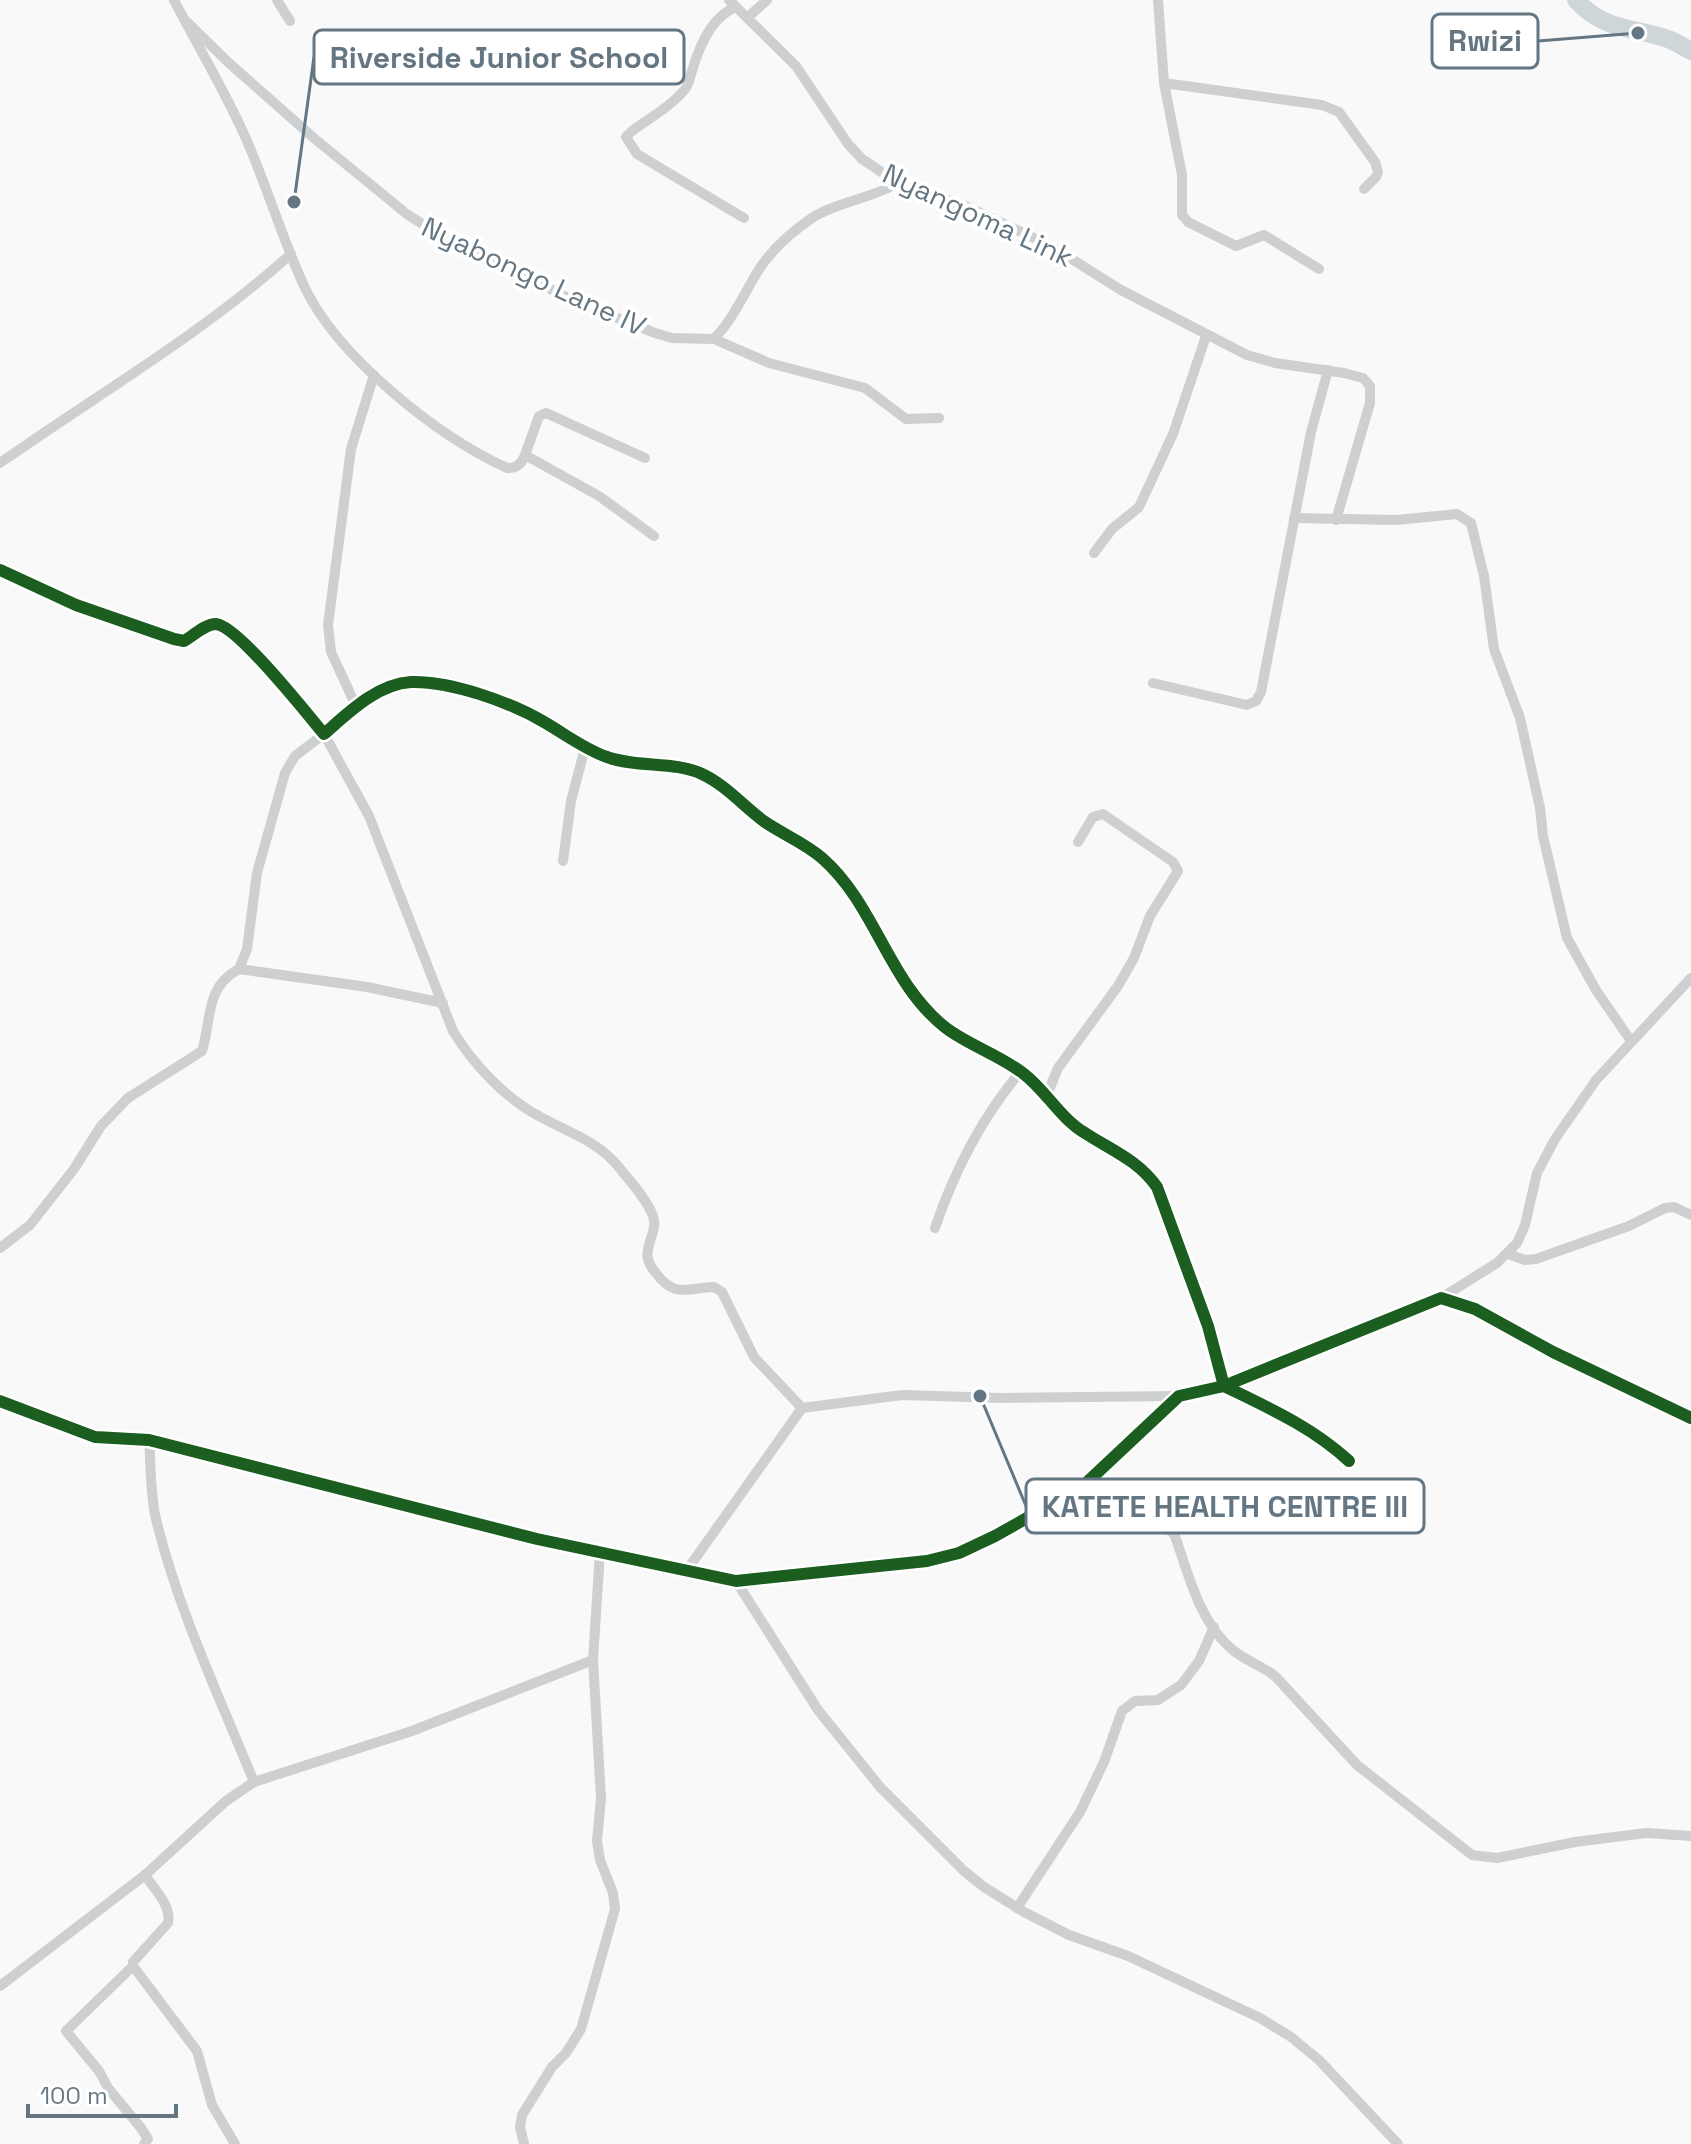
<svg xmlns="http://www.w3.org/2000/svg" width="1691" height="2144" font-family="'Space Grotesk',sans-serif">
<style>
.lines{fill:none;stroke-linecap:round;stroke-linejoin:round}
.river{stroke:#ced6d9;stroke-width:18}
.street{stroke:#cecfd0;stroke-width:10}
.cycleway-casing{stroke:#fff;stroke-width:17}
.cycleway{stroke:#1b5e20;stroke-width:12}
.labels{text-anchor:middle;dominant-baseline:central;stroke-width:8;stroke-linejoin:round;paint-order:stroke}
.street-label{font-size:28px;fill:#657683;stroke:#fff}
.leader{fill:none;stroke:#657683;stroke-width:3}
.callout-dot{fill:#657683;stroke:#fff;stroke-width:3}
.callout{fill:#fff;stroke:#657683;stroke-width:3}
.callout-label{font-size:30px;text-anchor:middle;font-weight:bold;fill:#657683}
</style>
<rect width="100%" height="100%" fill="#f9f9f9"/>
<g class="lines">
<path class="river" d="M1576,0C1604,31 1633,27 1668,39C1676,42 1684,47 1691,51"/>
<g class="street">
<path d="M174,0C198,47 226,92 247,141C268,189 283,241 305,288C339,358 437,436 507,468C517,469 522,463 525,455L599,496L654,536"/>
<polyline points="277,0 290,21"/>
<polyline points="729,0 796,66 848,144 862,159 898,183 966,206 1051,246 1121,290 1247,355 1275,363 1344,373 1363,378 1370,386 1370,403 1336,520"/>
<polyline points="1158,0 1164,83 1182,175 1182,215 1188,222 1236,246 1264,235 1319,269"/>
<path d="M736,7C712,16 699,47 692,71C690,77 689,83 686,88C672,106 649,118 632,131L626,137L637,154L744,218"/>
<polyline points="748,17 767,0"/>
<polyline points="184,19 229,63 315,139 408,215 445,238 577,302 655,333 672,338 714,339 769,363 865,388 906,419 939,418"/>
<polyline points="1164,83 1322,105 1339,112 1375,162 1378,172 1376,177 1364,189"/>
<path d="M714,339C732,320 742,298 755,276C768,253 790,233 812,218C837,202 870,199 898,183"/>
<polyline points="525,455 539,416 546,413 645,458"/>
<path d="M0,463C97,395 202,334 291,254"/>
<polyline points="1294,518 1396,520 1457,514 1471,523 1484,576 1494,649 1520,718 1540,808 1543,836 1567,938 1596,990 1631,1041"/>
<polyline points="1094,553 1112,529 1139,507 1173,434 1206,336"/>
<path d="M0,570L76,605L174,639L184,641C193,636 205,624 216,624C238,626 307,714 324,734C348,713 377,684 411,682C451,681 510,702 544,722C565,734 584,749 607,757C637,768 674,761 702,774C726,785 744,807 765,822C784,835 805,843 822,858C876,905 888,983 946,1028C970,1046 1000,1055 1024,1074C1046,1091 1061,1119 1085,1133C1111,1150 1138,1160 1157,1187L1208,1326L1224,1386C1269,1408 1312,1427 1349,1461"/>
<polyline points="1153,683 1247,705 1256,701 1261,692 1311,432 1328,370"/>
<polyline points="356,706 331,652 328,625 351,449 374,375"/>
<polyline points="563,861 571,801 585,748"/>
<polyline points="239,969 367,987 443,1003"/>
<polyline points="1047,1095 1058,1068 1118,986 1134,958 1150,916 1178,871 1173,862 1103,814 1093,817 1078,842"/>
<path d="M935,1228C954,1172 983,1116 1021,1071"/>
<path d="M0,1248L30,1225L74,1169L101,1126L128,1098L202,1051C212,1018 205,987 239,969L247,949L257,873L285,773L295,756L324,734L369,816L453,1031C473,1064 505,1098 539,1116C567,1132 596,1140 617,1165C627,1177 652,1205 654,1220C656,1230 649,1240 648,1250C646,1258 650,1266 655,1272C675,1299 686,1288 714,1287L722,1292L754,1357L802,1408"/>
<polyline points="1508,1254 1525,1260 1536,1259 1629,1226 1665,1208 1674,1207 1691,1215"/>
<polyline points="1441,1298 1497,1263 1517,1243 1525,1225 1537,1173 1555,1139 1596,1080 1691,978"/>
<polyline points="0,1401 95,1437 149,1440 537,1539 736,1581 927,1561 959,1553 995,1536 1082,1487 1179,1396 1224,1386 1441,1298 1475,1309 1553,1352 1691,1418"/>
<path d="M1072,1493L1171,1531L1175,1536C1189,1576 1200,1624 1234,1651C1248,1662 1263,1666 1276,1677L1357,1765L1472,1855L1497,1858L1575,1842L1646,1833L1691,1836"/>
<polyline points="687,1570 802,1408 902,1395 1002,1398 1179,1396"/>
<polyline points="736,1581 818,1710 880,1787 964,1871 984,1887 1024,1912 1069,1935 1128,1956 1260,2018 1291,2037 1319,2060 1398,2144"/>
<polyline points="254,1782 412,1731 593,1660"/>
<polyline points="1017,1908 1080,1812 1104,1762 1122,1711 1135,1701 1158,1700 1181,1685 1199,1661 1214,1627"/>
<polyline points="133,1966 197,2051 212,2105 235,2144"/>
<path d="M0,1986L145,1875L226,1801L254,1782C219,1696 178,1610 156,1519C150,1494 151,1466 149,1440"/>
<path d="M144,2144L148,2139L141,2128L108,2088L99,2071L66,2031L133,1966V1962L168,1923C172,1906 154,1889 145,1875"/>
<polyline points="524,2144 520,2127 522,2115 552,2067 566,2053 581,2029 615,1909 613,1893 600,1860 597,1841 601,1798 593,1660 600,1552"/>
</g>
<defs>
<g id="cycleway">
<path d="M0,570L76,605L174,639L184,641C193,636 205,624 216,624C238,626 307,714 324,734C348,713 377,684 411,682C451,681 510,702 544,722C565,734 584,749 607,757C637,768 674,761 702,774C726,785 744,807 765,822C784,835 805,843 822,858C876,905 888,983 946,1028C970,1046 1000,1055 1024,1074C1046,1091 1061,1119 1085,1133C1111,1150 1138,1160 1157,1187L1208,1326L1224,1386C1269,1408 1312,1427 1349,1461"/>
<polyline points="0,1401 95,1437 149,1440 537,1539 736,1581 927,1561 959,1553 995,1536 1082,1487 1179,1396 1224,1386 1441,1298 1475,1309 1553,1352 1691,1418"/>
</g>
</defs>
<use href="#cycleway" class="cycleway-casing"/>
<use href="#cycleway" class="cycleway"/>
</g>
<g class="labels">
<g class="street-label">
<text transform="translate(978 215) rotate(25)">Nyangoma Link</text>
<text transform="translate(534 276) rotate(25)">Nyabongo Lane IV</text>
</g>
</g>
<path class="leader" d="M1638 33L1538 41M294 202L314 57M980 1396L1026 1506"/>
<g class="callout-dot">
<circle cx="1638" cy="33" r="8"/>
<circle cx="294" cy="202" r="8"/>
<circle cx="980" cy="1396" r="8"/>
</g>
<g class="callout">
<rect x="1432" y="14" width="106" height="54" rx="8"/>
<rect x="314" y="30" width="370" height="54" rx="8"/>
<rect x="1026" y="1479" width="398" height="54" rx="8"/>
</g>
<g class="callout-label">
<text x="1485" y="51">Rwizi</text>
<text x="499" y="68">Riverside Junior School</text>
<text x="1225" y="1517">KATETE HEALTH CENTRE III</text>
</g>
<path d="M28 2104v12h148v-12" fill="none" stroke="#657683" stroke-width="4"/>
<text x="40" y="2104" font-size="24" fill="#657683" stroke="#ffffff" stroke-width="6" paint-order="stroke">100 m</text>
</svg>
